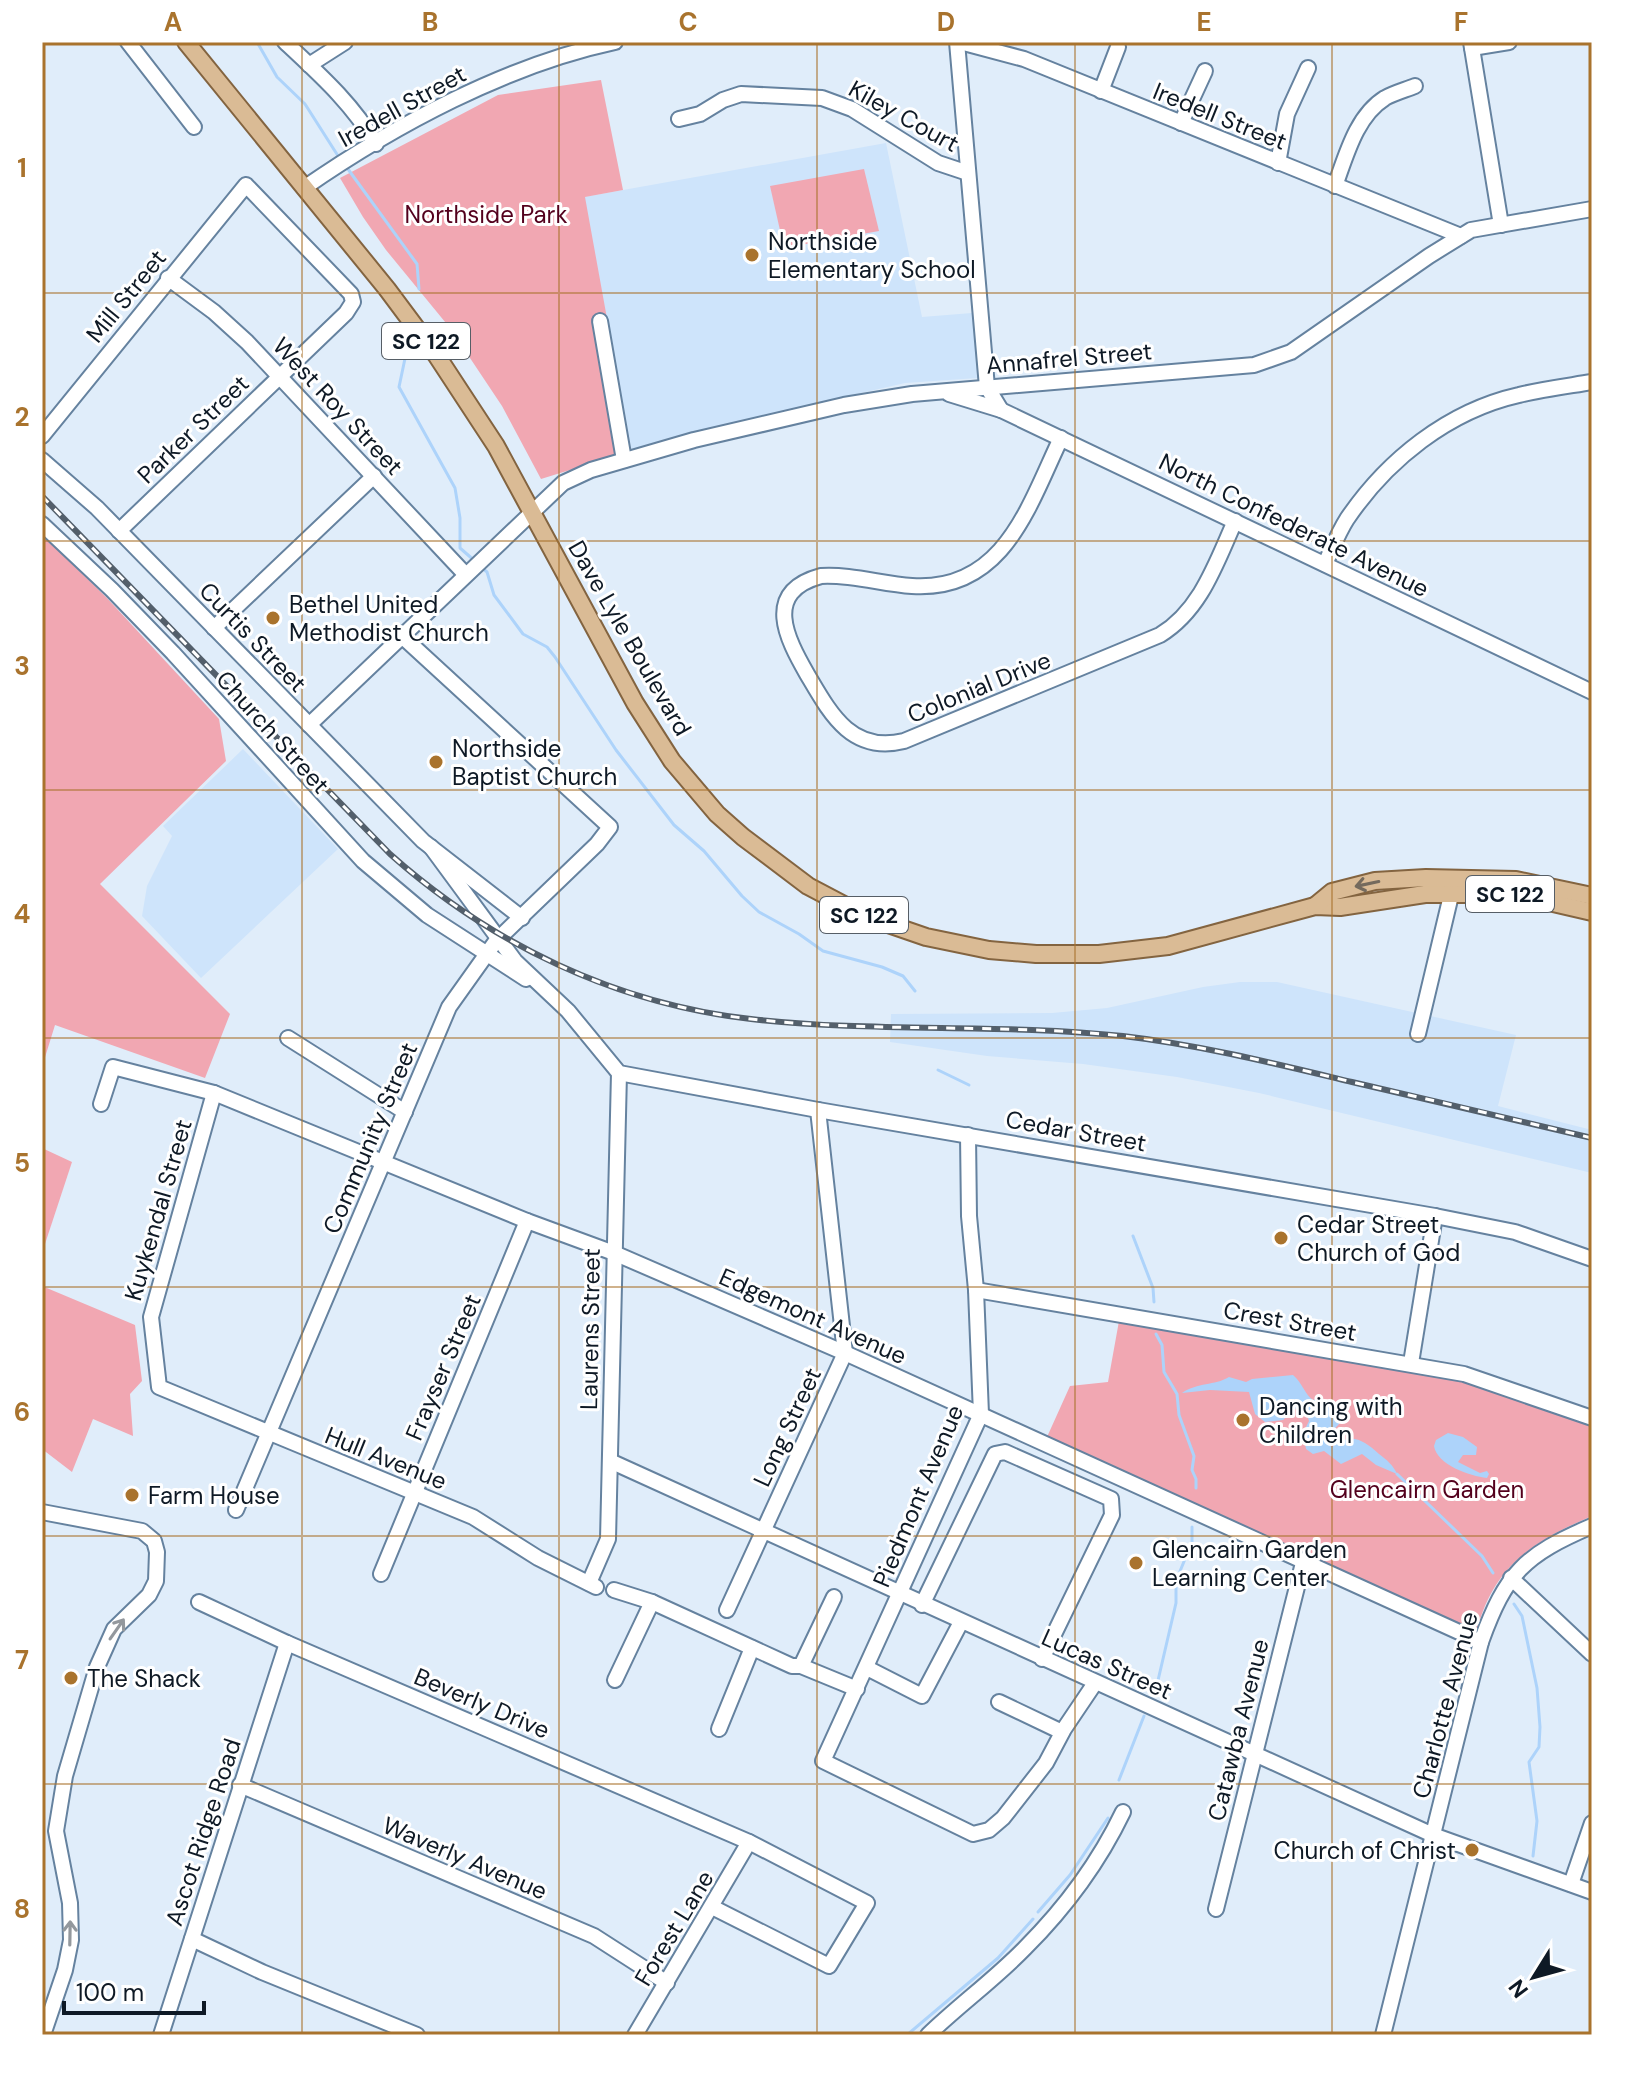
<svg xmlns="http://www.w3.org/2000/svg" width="1634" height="2077" font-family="'DM Sans',sans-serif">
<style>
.built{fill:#cee4fb}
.green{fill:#f1a7b2}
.water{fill:#add3fa}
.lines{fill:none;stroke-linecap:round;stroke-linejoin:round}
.stream{stroke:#add3fa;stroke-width:3}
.minor-casing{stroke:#65829f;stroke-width:18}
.major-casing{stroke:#836440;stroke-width:20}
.minor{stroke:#fff;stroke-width:14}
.major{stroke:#dabb95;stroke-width:16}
.rail-casing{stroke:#535f6b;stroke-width:6}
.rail{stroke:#fff;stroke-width:3;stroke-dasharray:9;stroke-linecap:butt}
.oneway{stroke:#746a5d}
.oneway2{stroke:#93989d}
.grid{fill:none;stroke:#a9732d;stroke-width:2;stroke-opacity:0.55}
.poi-dot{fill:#a9732d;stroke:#fff;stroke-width:3}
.labels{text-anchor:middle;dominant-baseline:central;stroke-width:6;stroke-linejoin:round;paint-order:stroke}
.shield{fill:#fff;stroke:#565e66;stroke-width:2}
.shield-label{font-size:22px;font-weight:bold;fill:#0e1925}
.street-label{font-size:24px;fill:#0e1925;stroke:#fff}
.park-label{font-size:24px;fill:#53001d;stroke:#fff}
.poi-label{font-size:24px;fill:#0e1925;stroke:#fff;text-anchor:start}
.neatline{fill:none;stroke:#a9732d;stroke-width:3}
.grid-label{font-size:26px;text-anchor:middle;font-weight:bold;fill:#a9732d}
</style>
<rect width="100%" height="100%" fill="#e0edfa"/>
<g class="built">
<polygon points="886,143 922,317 972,313 978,378 905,383 709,428 631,451 584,197"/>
<polygon points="243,749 338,849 201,978 142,916 147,886 172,836 163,826"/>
<polygon points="1240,982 1277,982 1516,1035 1498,1106 1592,1130 1592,1173 1259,1093 1177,1077 1083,1064 987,1056 890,1042 891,1014 1052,1013 1107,1008 1203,987"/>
</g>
<g class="green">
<polygon points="601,80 623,190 585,197 631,451 541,479 502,406 450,328 386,250 363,217 340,178 498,95"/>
<polygon points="864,169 879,231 784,248 770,186"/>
<polygon points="42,535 106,597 219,719 226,761 100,884 230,1014 205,1078 55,1025 42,1067"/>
<polygon points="42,1148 72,1162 42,1253"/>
<polygon points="42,1286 135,1325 142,1381 130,1394 133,1436 93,1419 72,1472 42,1449"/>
<path d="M1119,1321L1460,1379L1592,1425V1516C1534,1541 1494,1565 1477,1630L1473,1633L1466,1632L1047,1437L1070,1386L1108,1382Z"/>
</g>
<g class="water">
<path d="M1293,1375C1302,1382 1305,1395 1313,1400L1320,1398L1340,1419L1339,1424L1327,1437L1328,1444L1332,1447C1350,1432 1363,1439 1379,1454C1387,1460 1393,1465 1397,1474L1376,1465L1362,1454L1341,1464L1324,1451L1313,1454L1306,1449L1303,1433L1309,1421L1303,1402L1283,1420L1265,1422L1255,1414L1249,1392L1210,1390L1182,1393C1198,1382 1214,1386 1229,1377L1246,1382L1252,1379Z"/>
<path d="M1448,1433L1463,1437L1477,1447L1476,1455H1463L1458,1462L1480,1473L1487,1471L1489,1474L1487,1478C1470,1476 1437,1465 1434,1446L1436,1440Z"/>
</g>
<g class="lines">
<g class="stream">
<polyline points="257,42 277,77 305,104 340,159"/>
<polyline points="345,165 417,264 419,289"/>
<polyline points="407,349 399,387 455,488 460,518 460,548 476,562"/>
<polyline points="481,567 487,572 494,595 523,634 547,647 555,657 616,750 674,825 704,851 742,896 759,912 799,934 823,951 882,967 903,976 915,991"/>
<polyline points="938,1070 969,1085"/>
<polyline points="1133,1236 1153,1288 1154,1302"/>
<polyline points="1156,1334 1162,1345 1164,1372 1177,1394 1179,1415 1194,1456 1192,1470 1196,1479 1196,1488"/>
<polyline points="1397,1474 1482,1556 1493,1573"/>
<polyline points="1514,1604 1522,1616 1537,1688 1540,1727 1539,1747 1529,1762 1537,1821 1533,1856"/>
<polyline points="1156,1689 1176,1603 1176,1581 1192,1542 1192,1527"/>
<polyline points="1119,1780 1144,1716"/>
<polyline points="1038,1912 1070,1875 1108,1818"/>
<polyline points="907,2035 998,1958 1033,1919"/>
</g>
<defs>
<g id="minor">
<polyline points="128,42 194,127"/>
<path d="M285,42C319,74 352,103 376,144"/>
<polyline points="957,42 987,387 1001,410 1592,692"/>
<polyline points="960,42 1024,59 1461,236"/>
<polyline points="1471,42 1501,225"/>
<polyline points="1472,48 1509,42"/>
<polyline points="309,65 345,42"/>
<polyline points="1101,91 1118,47"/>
<polyline points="679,119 700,114 723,100 741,94 822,98 852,109 938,163 968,173"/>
<polyline points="1181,123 1205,71"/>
<polyline points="1278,163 1287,114 1308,68"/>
<path d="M1335,186C1346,156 1356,116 1385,98C1394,93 1405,90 1415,86"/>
<path d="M304,188C395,125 507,65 615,42"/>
<polyline points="168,278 214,312 247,342 465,574"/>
<polyline points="600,321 624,460"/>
<polyline points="949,394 1001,410"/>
<polyline points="42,436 246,185 351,294 353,302 346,313 119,531"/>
<path d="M1061,438C1029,505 1004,592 912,586C882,584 851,574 821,576C762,592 787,639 807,674C830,713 851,754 904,741L1160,635C1201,610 1216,563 1235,521"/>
<polyline points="42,460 97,508 423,841 522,918"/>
<polyline points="42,524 112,590 173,653 363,861 427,915 526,979"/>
<path d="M1325,564C1332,549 1338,533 1347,519C1387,460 1448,411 1519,395C1543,389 1568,386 1592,382"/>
<polyline points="214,628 374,476"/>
<polyline points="309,725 563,483 591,470 694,440 844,405 912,394 1254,365 1291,352 1429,256 1471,230 1592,209"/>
<polyline points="431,847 515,961 568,1011 619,1073 818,1110 1435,1216 1515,1232 1592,1259"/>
<polyline points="1418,1034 1453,887"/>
<polyline points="288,1038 405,1112"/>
<polyline points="214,1093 151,1317 159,1387 473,1517 538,1558 596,1587"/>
<polyline points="101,1104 113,1067 214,1093 527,1221 614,1253 845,1353 1481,1642"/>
<polyline points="968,1135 969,1216 976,1290 981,1414 823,1761 973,1834 989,1830 1003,1818 1046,1763 1064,1729 1095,1683"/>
<polyline points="976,1290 1464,1374 1592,1418"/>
<polyline points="1411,1363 1435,1216"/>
<polyline points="610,1461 1433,1835 1592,1892"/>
<polyline points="236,1510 449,1007 496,941 597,844 610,827 403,637"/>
<polyline points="42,1512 142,1531 154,1541 157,1552 156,1581 149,1595 114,1629 97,1667 65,1776 56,1831 70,1903 71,1940 65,1970 43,2035"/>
<polyline points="381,1574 527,1221"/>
<polyline points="1511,1578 1592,1654"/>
<polyline points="589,1583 608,1539 619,1073"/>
<polyline points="614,1590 652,1602 792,1666 801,1666"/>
<polyline points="834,1597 801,1666 857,1689"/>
<polyline points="199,1602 287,1643 749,1842 867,1903 829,1966 712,1907"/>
<polyline points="922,1605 995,1454 1005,1452 1111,1499 1112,1515 1042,1659"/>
<polyline points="727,1610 845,1353 818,1110"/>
<polyline points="867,1668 922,1696 961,1622"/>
<polyline points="615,1680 652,1602"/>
<polyline points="999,1702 1062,1732"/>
<polyline points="719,1729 752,1648"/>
<polyline points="240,1785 594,1936 667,1983"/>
<polyline points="1571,1884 1592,1823"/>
<polyline points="1216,1909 1303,1563"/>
<polyline points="192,1939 262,1972 417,2035"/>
<polyline points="161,2035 287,1643"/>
<polyline points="635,2035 749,1842"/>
<path d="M928,2035C959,2005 995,1979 1025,1948C1064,1909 1099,1862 1123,1812"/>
<path d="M1383,2035L1481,1642C1506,1573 1524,1555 1592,1526"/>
</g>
<g id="major">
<polyline points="186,42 387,289 437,356 496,446 635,703 672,761 717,814 743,837 808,886 865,916 926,937 989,950 1036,954 1099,954 1168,946 1315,906 1340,907 1425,894 1514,894 1592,912"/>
<polyline points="1315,906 1332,892 1375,881 1426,878 1516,880 1592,896"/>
</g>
</defs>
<use href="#minor" class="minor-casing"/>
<use href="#major" class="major-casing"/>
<use href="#minor" class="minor"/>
<use href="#major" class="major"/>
<defs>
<path id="rail" d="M42,496L390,854C491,944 616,1004 751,1019C875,1033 1000,1023 1123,1036C1201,1045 1277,1064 1352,1082C1432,1100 1512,1119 1592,1138"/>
</defs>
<use href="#rail" class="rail-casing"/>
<use href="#rail" class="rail"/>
</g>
<defs><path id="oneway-shaft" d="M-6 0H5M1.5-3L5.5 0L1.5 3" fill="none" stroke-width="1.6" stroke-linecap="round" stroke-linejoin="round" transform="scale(2)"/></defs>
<use class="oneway" href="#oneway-shaft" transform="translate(1367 884) rotate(168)"/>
<g class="oneway2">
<use href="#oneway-shaft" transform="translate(117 1629) rotate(-55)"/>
<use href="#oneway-shaft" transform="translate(70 1933) rotate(-89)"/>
</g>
<path class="grid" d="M302,42V2035M559,42V2035M817,42V2035M1075,42V2035M1332,42V2035M42,293H1592M42,541H1592M42,790H1592M42,1038H1592M42,1287H1592M42,1536H1592M42,1784H1592"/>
<g class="poi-dot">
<circle cx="752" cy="255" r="8"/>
<circle cx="273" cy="618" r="8"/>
<circle cx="436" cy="762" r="8"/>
<circle cx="1281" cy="1238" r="8"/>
<circle cx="1243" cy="1420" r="8"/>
<circle cx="132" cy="1495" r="8"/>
<circle cx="1136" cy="1563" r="8"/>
<circle cx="71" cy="1678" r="8"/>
<circle cx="1472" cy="1850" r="8"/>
</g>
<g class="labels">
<g class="shield">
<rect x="382" y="323" width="88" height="36" rx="6"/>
<rect x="1466" y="876" width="88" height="36" rx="6"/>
<rect x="820" y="897" width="88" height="36" rx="6"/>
</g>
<g class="shield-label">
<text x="426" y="341">SC 122</text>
<text x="1510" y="894">SC 122</text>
<text x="864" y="915">SC 122</text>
</g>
<g class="street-label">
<text transform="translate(402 106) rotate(-29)">Iredell Street</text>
<text transform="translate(904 116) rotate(29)">Kiley Court</text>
<text transform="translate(1220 116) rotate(22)">Iredell Street</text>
<text transform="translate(126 296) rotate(-51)">Mill Street</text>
<text transform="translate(1069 358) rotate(-5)">Annafrel Street</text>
<text transform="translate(338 406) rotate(47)">West Roy Street</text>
<text transform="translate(193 429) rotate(-44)">Parker Street</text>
<text transform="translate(1294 525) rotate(26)">North Confederate Avenue</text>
<text transform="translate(253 637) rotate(46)">Curtis Street</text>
<text transform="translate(630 638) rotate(60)">Dave Lyle Boulevard</text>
<text transform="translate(979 687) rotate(-22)">Colonial Drive</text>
<text transform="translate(273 732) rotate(48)">Church Street</text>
<text transform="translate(1076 1131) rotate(10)">Cedar Street</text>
<text transform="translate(370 1138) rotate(-67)">Community Street</text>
<text transform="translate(158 1210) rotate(-74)">Kuykendal Street</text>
<text transform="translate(813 1316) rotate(24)">Edgemont Avenue</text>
<text transform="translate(1290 1321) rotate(10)">Crest Street</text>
<text transform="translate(590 1329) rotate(-89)">Laurens Street</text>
<text transform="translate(443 1367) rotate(-67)">Frayser Street</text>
<text transform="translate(787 1427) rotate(-65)">Long Street</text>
<text transform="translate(386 1458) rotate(22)">Hull Avenue</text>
<text transform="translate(918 1496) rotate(-67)">Piedmont Avenue</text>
<text transform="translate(1107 1664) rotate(24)">Lucas Street</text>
<text transform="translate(482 1703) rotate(23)">Beverly Drive</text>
<text transform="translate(1445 1705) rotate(-75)">Charlotte Avenue</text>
<text transform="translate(1238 1730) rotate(-76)">Catawba Avenue</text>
<text transform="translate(203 1832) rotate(-72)">Ascot Ridge Road</text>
<text transform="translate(465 1858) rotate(23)">Waverly Avenue</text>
<text transform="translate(674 1928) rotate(-59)">Forest Lane</text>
</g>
<g class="park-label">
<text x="486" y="214">Northside Park</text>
<text x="1427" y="1489">Glencairn Garden</text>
</g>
<g class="poi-label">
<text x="768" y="241">Northside<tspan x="768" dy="28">Elementary School</tspan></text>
<text x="289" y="604">Bethel United<tspan x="289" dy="28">Methodist Church</tspan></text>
<text x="452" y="748">Northside<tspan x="452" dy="28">Baptist Church</tspan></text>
<text x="1297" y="1224">Cedar Street<tspan x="1297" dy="28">Church of God</tspan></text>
<text x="1259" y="1406">Dancing with<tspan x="1259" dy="28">Children</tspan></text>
<text x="148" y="1495">Farm House</text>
<text x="1152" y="1549">Glencairn Garden<tspan x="1152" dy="28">Learning Center</tspan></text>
<text x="87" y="1678">The Shack</text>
<text x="1456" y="1850" text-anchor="end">Church of Christ</text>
</g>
</g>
<rect width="1634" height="2077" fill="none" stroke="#ffffff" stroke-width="88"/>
<g transform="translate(1534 1977) rotate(233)" stroke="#ffffff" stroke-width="6" paint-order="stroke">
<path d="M0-6L14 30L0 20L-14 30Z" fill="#0e1925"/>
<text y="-12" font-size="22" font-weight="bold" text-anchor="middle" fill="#0e1925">N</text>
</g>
<path d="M64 2001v12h140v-12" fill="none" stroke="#0e1925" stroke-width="4"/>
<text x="76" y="2001" font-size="24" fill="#0e1925" stroke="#ffffff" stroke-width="6" paint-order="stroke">100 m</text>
<rect x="44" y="44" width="1546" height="1989" class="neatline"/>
<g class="grid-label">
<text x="173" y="31">A</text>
<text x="430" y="31">B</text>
<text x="688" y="31">C</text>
<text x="946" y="31">D</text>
<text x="1204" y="31">E</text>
<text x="1461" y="31">F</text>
<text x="22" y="177">1</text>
<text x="22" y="426">2</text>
<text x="22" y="675">3</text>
<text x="22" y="923">4</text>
<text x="22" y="1172">5</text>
<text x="22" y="1421">6</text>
<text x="22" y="1669">7</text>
<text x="22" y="1918">8</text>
</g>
</svg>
